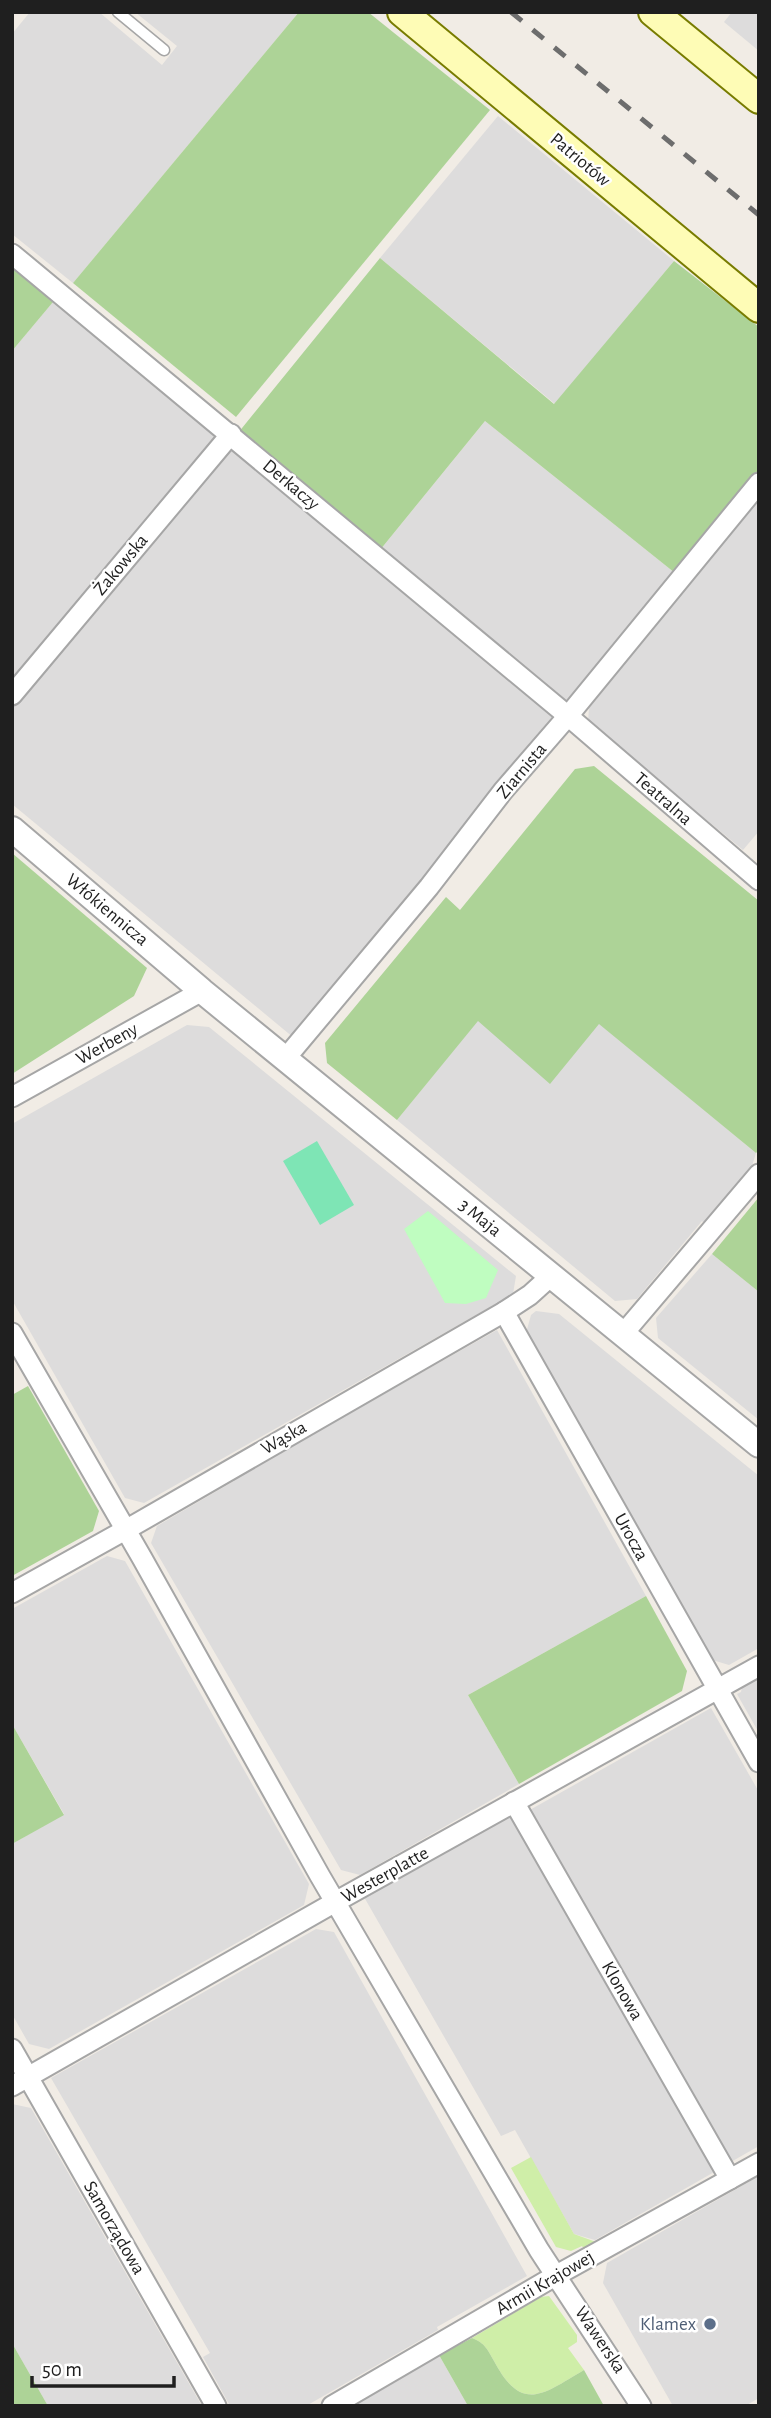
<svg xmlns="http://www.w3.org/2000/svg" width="771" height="2418" font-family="'Alegreya Sans',sans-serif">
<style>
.residential{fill:#dddcdc}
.grass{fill:#cfeea8}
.forest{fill:#add397}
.park{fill:#bffdc0}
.pitch{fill:#7ee5b5}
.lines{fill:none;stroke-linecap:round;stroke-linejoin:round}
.service-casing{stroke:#a6a6a6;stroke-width:13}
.minor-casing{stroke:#a6a6a6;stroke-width:23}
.tertiary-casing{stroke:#a6a6a6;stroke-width:28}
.secondary-casing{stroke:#787c00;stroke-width:32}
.service{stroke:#fff;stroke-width:10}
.minor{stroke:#fff;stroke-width:19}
.tertiary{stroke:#fff;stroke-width:24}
.secondary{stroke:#fefcb6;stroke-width:28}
.rail{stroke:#6d6d6d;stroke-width:5;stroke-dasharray:14 14;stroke-linecap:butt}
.service-dot{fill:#5c6f8a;stroke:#fff;stroke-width:2.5}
.labels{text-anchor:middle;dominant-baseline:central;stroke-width:5;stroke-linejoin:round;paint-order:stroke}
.street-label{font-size:19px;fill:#1f1f1f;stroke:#fff}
.service-label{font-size:19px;fill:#4e5e75;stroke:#fff;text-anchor:end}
</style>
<rect width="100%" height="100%" fill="#f1ece5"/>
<g class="residential">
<polygon points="30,12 99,12 162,65 177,46 135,12 299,12 73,283 12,234 12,34"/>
<polygon points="732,12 759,12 759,51 724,22"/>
<polygon points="498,116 674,261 555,404 380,258"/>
<polygon points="53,302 218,438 12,680 12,351"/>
<polygon points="485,421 675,573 567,703 380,550"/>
<polygon points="229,446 556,715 432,872 294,1038 12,804 12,707"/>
<polygon points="759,498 759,831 743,850 588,722 589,708"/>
<polygon points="478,1020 550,1083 599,1023 756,1153 752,1166 704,1223 702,1221 637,1299 615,1301 397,1120"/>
<polygon points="187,1025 209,1027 516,1276 513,1294 144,1503 125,1498 12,1300 12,1124"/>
<polygon points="712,1254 759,1292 759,1420 658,1338 656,1318"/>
<polygon points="536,1311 559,1314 759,1476 759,1648 729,1665 709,1659 526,1333 531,1315"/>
<polygon points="497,1330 646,1596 468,1695 519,1784 360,1875 341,1870 151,1543 157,1526 234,1481 233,1479"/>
<polygon points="107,1556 125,1561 309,1884 304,1905 49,2049 29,2044 12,2014 12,1844 64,1814 12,1724 12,1609"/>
<polygon points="759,1678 759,1733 737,1694 741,1692 742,1687"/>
<polygon points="711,1708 759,1792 759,2146 729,2163 528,1811"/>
<polygon points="513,1813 716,2171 595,2240 574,2234 515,2130 501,2136 364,1897"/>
<polygon points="316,1929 334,1932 527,2276 437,2327 438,2330 306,2406 230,2406 203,2357 210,2353 51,2078"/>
<polygon points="12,2104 31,2108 202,2406 48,2406 12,2343"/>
<polygon points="759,2176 759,2398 745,2406 673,2406 603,2283 607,2263"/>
<polygon points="439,2355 468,2406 350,2406"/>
</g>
<g class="grass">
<polygon points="531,2157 574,2234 596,2242 584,2249 582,2246 571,2251 556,2247 511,2168"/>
<path d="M549,2296L577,2335V2342L568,2348L584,2370C543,2394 522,2414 494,2361C487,2349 485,2343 472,2338L541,2297Z"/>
</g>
<g class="forest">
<polygon points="299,12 368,12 490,110 236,417 73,283"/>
<polygon points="380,258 554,404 674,261 759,327 759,470 675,573 485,421 380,550 238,433"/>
<polygon points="12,267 53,302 12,351"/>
<polygon points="594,766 759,901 759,1150 756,1153 599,1024 550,1084 478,1021 397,1120 327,1063 325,1043 446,897 460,910 575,769"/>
<polygon points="12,853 147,968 134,996 12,1074"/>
<polygon points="759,1197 759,1292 712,1254"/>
<polygon points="28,1386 99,1511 93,1531 12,1576 12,1395"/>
<polygon points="646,1596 687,1671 682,1691 519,1784 468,1695"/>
<polygon points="12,1724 64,1815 12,1844"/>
<path d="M472,2338C485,2343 487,2349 494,2361C522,2414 543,2394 584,2370L604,2406H468L439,2355Z"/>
<polygon points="12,2343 48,2406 12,2406"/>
</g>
<polygon class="park" points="428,1211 498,1270 486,1298 466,1304 445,1303 404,1229"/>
<polygon class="pitch" points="317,1141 354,1205 320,1225 283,1161"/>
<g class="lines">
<defs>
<polyline id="service" points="118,12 164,50"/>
<g id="minor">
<polyline points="12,254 568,716 759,880"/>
<polyline points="12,695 231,434"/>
<polyline points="285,1059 429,887 503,791 568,716 759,483"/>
<polyline points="12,1097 202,991"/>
<polyline points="504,1312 759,1762"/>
<polyline points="12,1333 142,1558 320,1876 539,2250 641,2406"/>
<polyline points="623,1334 759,1174"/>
<polyline points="12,1593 136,1524 504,1312 530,1295 551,1276"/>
<polyline points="514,1802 730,2179"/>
<polyline points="12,2049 216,2406"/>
<polyline points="12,2086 337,1901 759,1666"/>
<polyline points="332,2406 555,2276 759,2163"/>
</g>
<polyline id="tertiary" points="12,829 202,991 759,1445"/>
<g id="secondary">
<polyline points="402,12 759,308"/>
<polyline points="653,12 759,99"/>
</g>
</defs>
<use href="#service" class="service-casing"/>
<use href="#minor" class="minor-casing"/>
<use href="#tertiary" class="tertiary-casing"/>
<use href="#secondary" class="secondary-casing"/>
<use href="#service" class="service"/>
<use href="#minor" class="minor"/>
<use href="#tertiary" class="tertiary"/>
<use href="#secondary" class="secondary"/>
<polyline class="rail" points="511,12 759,215"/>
</g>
<circle class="service-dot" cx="710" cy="2324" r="7"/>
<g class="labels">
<g class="street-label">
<text transform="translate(580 160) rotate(40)">Patriotów</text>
<text transform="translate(291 485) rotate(40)">Derkaczy</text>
<text transform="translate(121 565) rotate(-50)">Żakowska</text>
<text transform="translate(522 771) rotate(-50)">Ziarnista</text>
<text transform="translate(663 799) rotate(41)">Teatralna</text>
<text transform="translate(107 910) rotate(40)">Włókiennicza</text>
<text transform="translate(107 1044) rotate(-29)">Werbeny</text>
<text transform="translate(480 1218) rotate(39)">3 Maja</text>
<text transform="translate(284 1438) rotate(-30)">Wąska</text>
<text transform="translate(631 1537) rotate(61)">Urocza</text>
<text transform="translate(385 1875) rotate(-29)">Westerplatte</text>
<text transform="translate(622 1991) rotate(60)">Klonowa</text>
<text transform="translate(114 2228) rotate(60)">Samorządowa</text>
<text transform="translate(545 2283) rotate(-30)">Armii Krajowej</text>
<text transform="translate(600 2340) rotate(56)">Wawerska</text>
</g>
<g class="service-label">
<text x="696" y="2324">Klamex</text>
</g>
</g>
<rect width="771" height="2418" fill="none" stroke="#1f1f1f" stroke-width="28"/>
<path d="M32 2376v10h142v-10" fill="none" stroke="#1f1f1f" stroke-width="3.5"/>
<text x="42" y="2376" font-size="21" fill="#1f1f1f" stroke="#ffffff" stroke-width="5" paint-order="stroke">50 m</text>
</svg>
